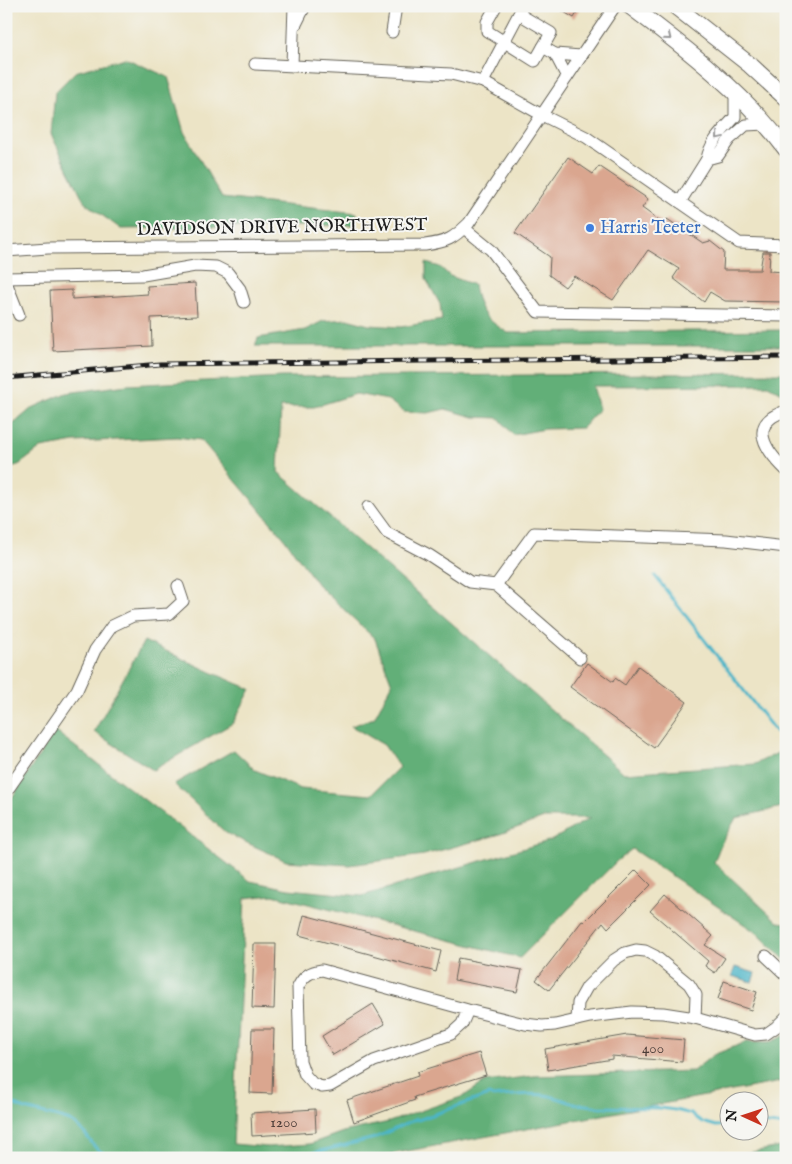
<svg xmlns="http://www.w3.org/2000/svg" width="792" height="1164" font-family="'IM FELL English',serif">
<style>
.forest{fill:#62af78;stroke:#3f664a}
.water{fill:#4bb5c8;stroke:#346872}
.lines{fill:none;stroke-linecap:round;stroke-linejoin:round}
.stream{stroke:#4bb5c8;stroke-width:3}
.building{fill:#daa68f}
.minor-casing{stroke:#656258;stroke-width:13}
.highway-casing{stroke:#656258;stroke-width:18}
.minor{stroke:#fff;stroke-width:11}
.highway{stroke:#fff;stroke-width:16}
.rail-casing{stroke:#1c1c1c;stroke-width:5}
.rail{stroke:#f6f6f2;stroke-width:3;stroke-dasharray:9;stroke-linecap:butt}
.oneway{stroke:#999}
.shop-dot{fill:#3f7fe0;stroke:#f6f6f2;stroke-width:2}
.labels{text-anchor:middle;dominant-baseline:central;stroke-width:4;stroke-linejoin:round;paint-order:stroke}
.number-label{font-size:15px;fill:#4c3e39}
.street-label{font-size:18px;fill:#1c1c1c;stroke:#f6f6f2}
.shop-label{font-size:18px;fill:#366cbe;stroke:#f6f6f2;text-anchor:start}
</style>
<rect width="100%" height="100%" fill="#f6f6f2"/>
<filter id="ink" filterUnits="userSpaceOnUse"><feTurbulence type="fractalNoise" baseFrequency=".02" numOctaves="2"/><feDisplacementMap in="SourceGraphic" scale="10" xChannelSelector="R" yChannelSelector="G"/><feConvolveMatrix kernelMatrix="1 2 1 2 8 2 1 2 1" color-interpolation-filters="sRGB"/></filter>
<filter id="wash" filterUnits="userSpaceOnUse"><feTurbulence type="fractalNoise" baseFrequency=".0096" numOctaves="4" result="noise"/><feDisplacementMap in="SourceGraphic" scale="20" xChannelSelector="R" yChannelSelector="G"/><feGaussianBlur stdDeviation="1.12" result="paint"/><feColorMatrix in="noise" values="0 0 0 0 0 0 0 0 0 0 0 0 0 0 0 0 0 1.4 0 .05"/><feComposite in="paint" operator="in"/></filter>
<g filter="url(#wash)">
<rect width="100%" height="100%" fill="#ece4c6"/>
<g class="forest">
<polygon points="125,58 168,77 184,132 222,198 357,213 355,225 121,229 85,203 51,134 55,92 75,72"/>
<path d="M426,263L440,267L450,276L474,285C479,313 485,318 508,333L786,330V346H255L258,338L305,330L323,321L347,319L369,325L401,327L442,320L440,304L426,279Z"/>
<polygon points="786,373 786,395 768,385 593,386 599,409 582,428 545,429 513,435 499,418 474,417 445,409 428,413 404,412 388,400 356,394 314,407 281,407 278,472 624,773 755,764 786,749 786,806 736,818 721,844 714,862 778,922 786,923 786,961 757,933 632,849 618,860 520,958 273,895 245,898 233,1144 268,1147 310,1144 343,1132 389,1122 432,1107 464,1096 485,1082 534,1076 693,1071 713,1055 746,1042 768,1043 786,1035 786,1081 370,1158 6,1158 6,807 55,731 250,881 288,889 362,896 552,840 590,818 544,818 497,835 424,855 349,865 286,861 226,833 174,784 234,750 255,770 301,789 371,795 399,767 384,745 351,726 374,718 392,684 375,639 318,585 284,538 201,440 177,437 75,442 41,448 20,464 6,470 6,437 11,426 32,408 66,393 127,385 282,377"/>
<path d="M144,641C180,657 215,675 251,689L233,723L153,770L94,732Z"/>
<polygon points="786,1146 786,1158 719,1158"/>
</g>
<polygon class="water" points="735,967 755,973 752,982 732,976"/>
<g class="lines">
<g class="stream">
<polyline points="655,576 786,745"/>
<path d="M6,1099C25,1114 51,1112 72,1122C83,1128 88,1139 96,1148C100,1152 107,1155 112,1158"/>
<polyline points="760,1123 786,1126"/>
<path d="M291,1158L375,1138L416,1119L418,1120L489,1095L493,1097C510,1095 527,1093 544,1095C555,1096 566,1102 578,1104C584,1105 590,1105 597,1107L660,1108L675,1110L691,1114L702,1122L716,1126L730,1125"/>
</g>
</g>
<g id="blocks">
<g class="building">
<polygon points="554,6 581,6 574,18"/>
<polygon points="568,157 593,174 599,166 648,199 642,208 664,224 667,219 703,243 710,241 724,252 723,270 760,270 763,252 770,252 769,271 786,272 786,302 725,301 710,292 704,302 673,278 679,269 648,250 613,300 574,276 565,287 549,275 550,257 515,233"/>
<polygon points="195,283 197,316 151,318 152,346 53,351 50,291 72,290 72,299 148,294 147,286"/>
<polygon points="587,663 613,682 615,678 625,685 638,666 687,702 654,748 570,687"/>
<polygon points="636,870 651,885 608,928 603,922 549,990 536,980 582,921 584,922"/>
<polygon points="665,894 713,936 705,945 725,958 715,973 705,966 708,961 650,911"/>
<polygon points="304,915 441,951 436,972 299,935"/>
<polygon points="254,944 276,944 274,1009 252,1008"/>
<polygon points="458,958 522,970 517,992 454,980"/>
<polygon points="724,981 757,992 751,1010 718,999"/>
<polygon points="373,1004 385,1024 333,1055 322,1036"/>
<polygon points="252,1029 274,1029 272,1094 250,1093"/>
<polygon points="627,1035 684,1040 682,1062 612,1056 612,1059 548,1070 545,1049"/>
<polygon points="479,1053 486,1075 414,1097 415,1100 354,1122 347,1100 418,1076 417,1072"/>
<polygon points="315,1109 316,1132 252,1136 251,1113"/>
</g>
</g>
</g>
<g filter="url(#ink)">
<use href="#blocks" fill-opacity="0" stroke="#656258" stroke-width="1"/>
<g class="lines">
<defs>
<g id="minor">
<polyline points="496,6 487,22 487,31 535,61 551,33 519,14"/>
<polyline points="296,24 305,6"/>
<polyline points="392,32 396,6"/>
<polyline points="543,47 555,54 581,56"/>
<polyline points="555,54 567,77"/>
<polyline points="255,64 451,74 483,82 542,115 586,137 739,243 786,245"/>
<polyline points="292,65 294,6"/>
<polyline points="483,82 523,6"/>
<path d="M735,93V117C724,130 710,141 707,159L718,156L729,140L746,125L765,124"/>
<polyline points="680,202 707,159"/>
<polyline points="464,228 491,250 538,312 786,316"/>
<path d="M6,251L48,248L425,245C447,242 453,239 469,223L615,6"/>
<polyline points="6,278 143,275 195,266 216,267 228,273 240,289 244,302"/>
<polyline points="6,282 19,315"/>
<path d="M786,411C746,423 766,451 786,470"/>
<polyline points="368,507 387,533 429,555 470,582 496,585 534,533 726,540 786,547"/>
<polyline points="496,585 580,658"/>
<polyline points="6,792 77,690 95,650 112,626 133,616 169,614 183,601 178,586"/>
<polyline points="766,956 786,975"/>
<path d="M468,1010L462,1024L451,1034L374,1061L330,1086L322,1087L313,1084L305,1075L300,1061L298,987C304,975 310,972 322,970L468,1010L525,1024L542,1026L555,1025L590,1017L632,1012L663,1013L695,1018L755,1035L766,1034L776,1027L786,1017"/>
<polyline points="577,1020 578,1003 587,987 614,960 625,953 636,950 645,951 655,956 689,984 696,995 695,1018"/>
</g>
<g id="highway">
<path d="M630,6C686,48 744,93 786,149"/>
<polyline points="675,6 750,65 786,98"/>
</g>
</defs>
<use href="#minor" class="minor-casing"/>
<use href="#highway" class="highway-casing"/>
<use href="#minor" class="minor"/>
<use href="#highway" class="highway"/>
<defs>
<polyline id="rail" points="6,378 160,364 786,357"/>
</defs>
<use href="#rail" class="rail-casing"/>
<use href="#rail" class="rail"/>
</g>
<defs><path id="oneway-chevron" d="M-2-3.5L2.5 0L-2 3.5" fill="none" stroke-width="1.6" stroke-linecap="round" stroke-linejoin="round" transform="scale(1.25)"/></defs>
<g class="oneway">
<use href="#oneway-chevron" transform="translate(668 37) rotate(39)"/>
<use href="#oneway-chevron" transform="translate(719 136) rotate(130)"/>
</g>
</g>
<circle class="shop-dot" cx="590" cy="228" r="5"/>
<g class="labels">
<g class="number-label">
<text x="653" y="1048">400</text>
<text x="284" y="1122">1200</text>
</g>
<g class="street-label">
<text transform="translate(282 228) rotate(-1)">DAVIDSON DRIVE NORTHWEST</text>
</g>
<g class="shop-label">
<text x="600" y="228">Harris Teeter</text>
</g>
</g>
<rect width="792" height="1164" fill="none" stroke="#f6f6f2" stroke-width="25"/>
<g transform="translate(744 1116) rotate(273)"><circle r="24" fill="#f6f6f2" stroke="#9f9f9c"/>
<path d="M0-4L9 19L0 12L-9 19Z" fill="#c8321e"/>
<text y="-8" font-size="14" font-weight="bold" text-anchor="middle" fill="#1c1c1c">N</text>
</g>
</svg>
